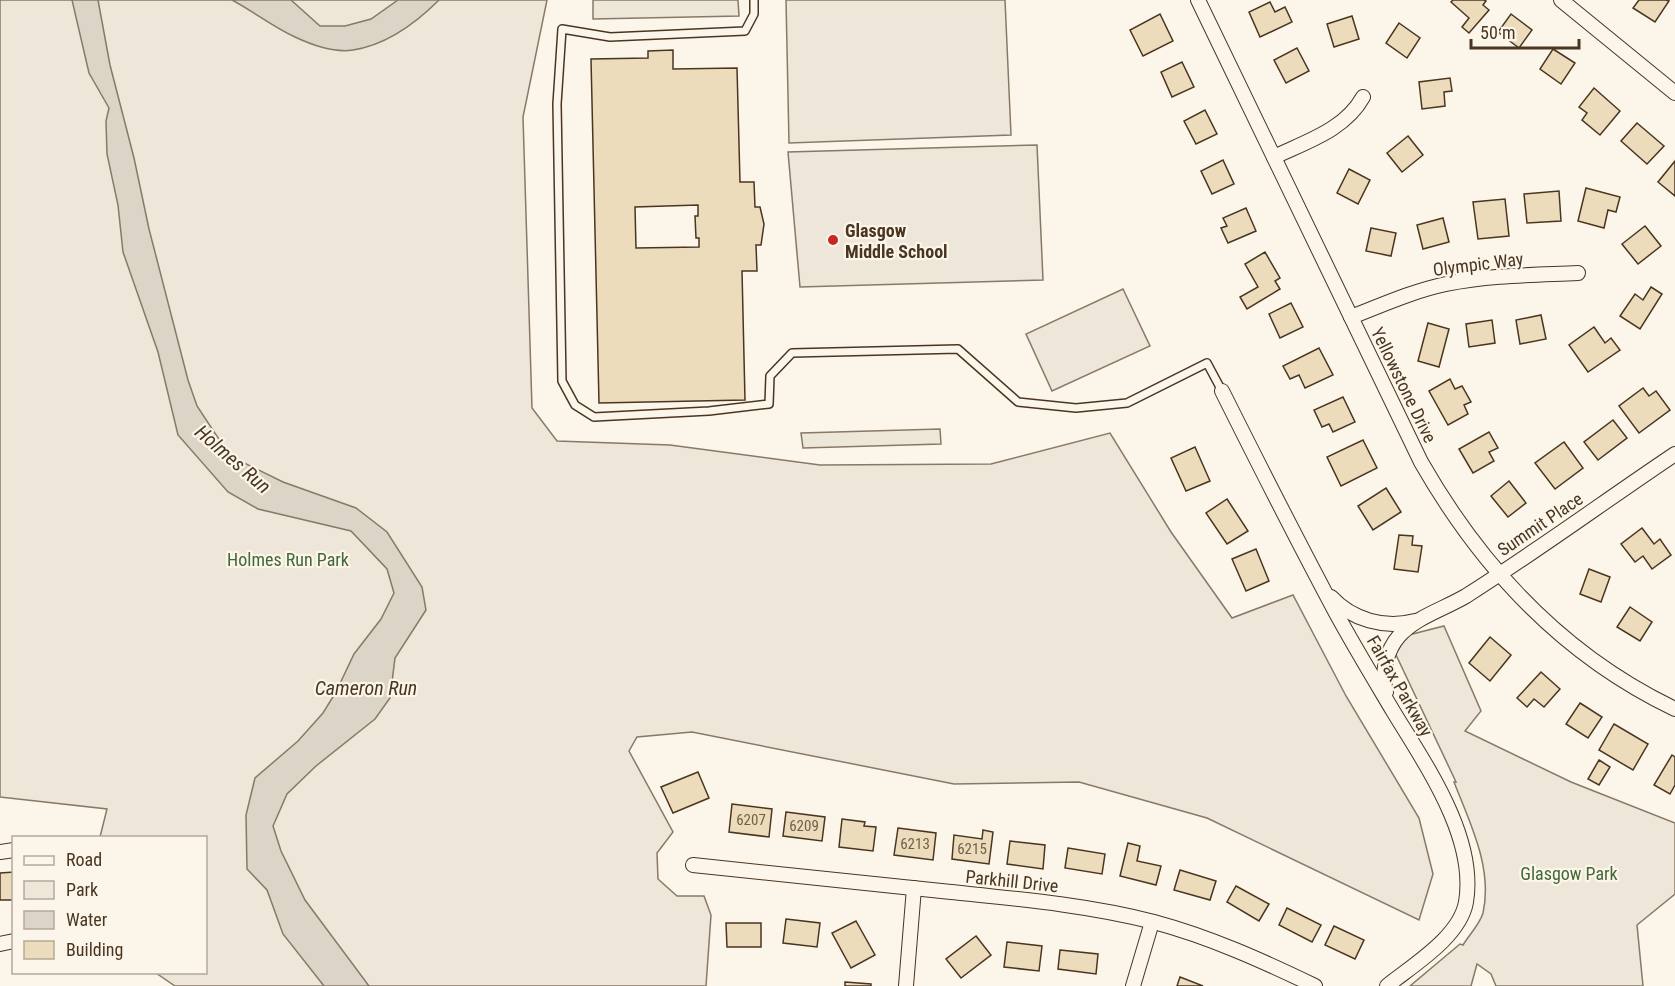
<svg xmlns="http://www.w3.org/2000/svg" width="1675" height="986" font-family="'Roboto Condensed',sans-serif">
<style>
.green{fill:#ede6d9;stroke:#887966;stroke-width:1.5}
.parking{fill:#ede7d9;stroke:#887966;stroke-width:1.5}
.water{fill:#dcd4c6;stroke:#887966;stroke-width:1.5}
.building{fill:#ecdcbc;stroke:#4a3520;stroke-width:1.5;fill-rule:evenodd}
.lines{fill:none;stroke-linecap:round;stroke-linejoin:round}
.lane-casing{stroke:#4a3520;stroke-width:10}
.street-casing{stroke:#4a3520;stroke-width:16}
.lane{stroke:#fbf6e9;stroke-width:7}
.street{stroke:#fbf6e9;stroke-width:14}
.poi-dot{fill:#c62828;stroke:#fbf6e9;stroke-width:2}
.labels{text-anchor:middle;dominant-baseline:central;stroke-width:4.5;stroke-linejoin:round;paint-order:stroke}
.number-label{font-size:15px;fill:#725f47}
.poi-label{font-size:18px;font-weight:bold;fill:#4a3520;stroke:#fbf6e9;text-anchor:start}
.street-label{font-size:18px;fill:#4a3520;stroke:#fbf6e9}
.park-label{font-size:18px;fill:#436837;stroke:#fbf6e9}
.water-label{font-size:20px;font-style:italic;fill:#4a3520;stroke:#fbf6e9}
</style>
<rect width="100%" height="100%" fill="#fbf6e9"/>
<g class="green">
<polygon points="0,0 547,0 523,117 532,408 557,441 670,445 820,465 991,464 1110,433 1171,532 1232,618 1293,595 1346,696 1419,818 1433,874 1419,920 1207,818 1079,782 954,784 692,732 637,737 629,751 673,832 657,853 658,879 677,896 704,896 711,915 706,986 175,986 156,973 206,972 206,838 100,837 107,809 0,797"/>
<polygon points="786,0 1005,0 1011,135 789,143"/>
<polygon points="1037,145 1043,280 800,287 788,152"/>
<polygon points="1123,289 1150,346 1052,391 1026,334"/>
<path d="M1444,626L1481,711L1465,731L1571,782L1675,823V894L1637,925L1643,986H1496L1491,974L1477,964L1471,986H1410L1460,944L1463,945C1469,935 1480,924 1483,913C1493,868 1470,823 1454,782H1456L1389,640Z"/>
</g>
<g class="parking">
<polygon points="593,0 738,0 739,16 593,19"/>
<polygon points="940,429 941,444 803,448 801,433"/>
</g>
<g class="water">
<polygon points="72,0 98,0 110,65 134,158 149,229 188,380 197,406 230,456 283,482 356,508 387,532 422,587 426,610 395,658 390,698 375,719 316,766 287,794 273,826 281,851 305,900 369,986 324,986 283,934 267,890 247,869 246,815 255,778 298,741 323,713 336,692 354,654 381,619 394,593 387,569 351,531 258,509 228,492 178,435 158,352 123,252 118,205 107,154 106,121 109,108 89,73"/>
<path d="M232,0H291L320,26H345L371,19L398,0H439C416,23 386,45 353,50C334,53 312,45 295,37C273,27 253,11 232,0Z"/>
</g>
<g class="building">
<polygon points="1453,0 1484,0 1486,1 1483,5 1489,10 1469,33 1462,27 1469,18 1451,2"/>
<polygon points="1639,0 1666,0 1669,1 1655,22 1633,8"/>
<polygon points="1270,2 1275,12 1285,7 1292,22 1260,37 1249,12"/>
<polygon points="1160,14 1173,41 1143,56 1130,30"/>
<polygon points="1511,14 1532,30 1519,48 1498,32"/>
<polygon points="1352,16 1359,39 1334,47 1327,24"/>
<polygon points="1399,23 1420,38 1407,58 1386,43"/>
<polygon points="1297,48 1309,71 1286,83 1274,60"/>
<polygon points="1553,49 1575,63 1561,84 1540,69"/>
<path d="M673,50V69L737,68L740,182H754L755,207H760L764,224L761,245H756L757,271H742L745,400L599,403L591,59L648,58V51ZM698,205V216H695L696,238H699V247L636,248L635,207Z"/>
<polygon points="1182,62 1194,87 1172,97 1161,72"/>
<polygon points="1450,78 1452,91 1444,92 1445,106 1422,109 1419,82"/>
<polygon points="1594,88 1620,111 1600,135 1582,120 1587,113 1579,107"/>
<polygon points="1205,110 1217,134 1196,144 1184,121"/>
<polygon points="1637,123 1664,146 1647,164 1621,141"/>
<polygon points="1408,136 1423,155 1402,172 1387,153"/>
<polygon points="1223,160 1234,184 1212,194 1201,171"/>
<polygon points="1675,161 1675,196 1658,182"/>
<polygon points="1349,169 1370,180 1358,204 1337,193"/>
<polygon points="1586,188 1620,197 1616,212 1608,210 1604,228 1578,221"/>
<polygon points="1559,191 1561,221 1527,223 1524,194"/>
<polygon points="1505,199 1509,236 1478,239 1473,202"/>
<polygon points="1246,208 1256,231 1228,243 1221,228 1227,226 1223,218"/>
<polygon points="1443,218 1449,242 1423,249 1417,225"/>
<polygon points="1645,226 1661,246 1638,264 1622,244"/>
<polygon points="1371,228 1396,233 1391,256 1366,251"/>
<polygon points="1265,252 1280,278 1275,281 1280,289 1247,309 1240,297 1258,287 1245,264"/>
<polygon points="1651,287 1662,294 1640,329 1620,316 1635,294 1643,300"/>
<polygon points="1291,303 1303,327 1280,338 1269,314"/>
<polygon points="1541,315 1546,339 1520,344 1516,320"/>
<polygon points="1492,320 1495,343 1469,347 1466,324"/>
<polygon points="1428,323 1449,329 1439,367 1418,361"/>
<polygon points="1594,327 1605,343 1611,338 1620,350 1588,372 1569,345"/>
<polygon points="1319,348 1333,375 1305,388 1299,375 1290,379 1283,366"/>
<polygon points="1450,379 1455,389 1462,386 1471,402 1464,405 1468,414 1448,425 1429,391"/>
<polygon points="1643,388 1649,396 1656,391 1670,410 1639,433 1619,406"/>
<polygon points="1343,397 1355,422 1333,432 1329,424 1322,427 1314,410"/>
<polygon points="1613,420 1627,438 1598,460 1584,442"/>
<polygon points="1489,432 1498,448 1489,452 1494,461 1473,473 1459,449"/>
<polygon points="1363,440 1377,468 1341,486 1327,457"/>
<polygon points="1564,442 1583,468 1555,489 1535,463"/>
<polygon points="1195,447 1210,481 1186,491 1171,458"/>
<polygon points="1509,481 1526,503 1508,517 1491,496"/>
<polygon points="1386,488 1401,512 1373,530 1358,506"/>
<polygon points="1227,499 1248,531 1227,544 1206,513"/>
<polygon points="1642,528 1654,544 1660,539 1671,555 1652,569 1643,556 1635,562 1621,544"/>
<polygon points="1399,535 1413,536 1412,545 1422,546 1418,572 1394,569"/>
<polygon points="1256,549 1269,581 1246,591 1232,559"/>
<polygon points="1589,569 1610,577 1601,602 1580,594"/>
<polygon points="1630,607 1652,622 1640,641 1617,627"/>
<polygon points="1490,637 1511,655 1490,681 1469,663"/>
<polygon points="1541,672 1560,689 1544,707 1534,699 1527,707 1517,698"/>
<polygon points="1580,703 1602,717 1588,738 1566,724"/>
<polygon points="1614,724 1648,744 1633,770 1599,750"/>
<polygon points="1672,755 1675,757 1675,785 1670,794 1654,785"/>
<polygon points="1599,760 1610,767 1599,785 1588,779"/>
<polygon points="698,772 709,798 673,813 661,787"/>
<polygon points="732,804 772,809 769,837 729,832"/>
<polygon points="786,812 825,817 822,841 783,836"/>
<polygon points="842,819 865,822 864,826 876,827 873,851 839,847"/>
<polygon points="898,828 936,833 933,860 894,855"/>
<polygon points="983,830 993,832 989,864 952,859 954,835 982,839"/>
<polygon points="1010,841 1045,845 1043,869 1007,864"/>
<polygon points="1128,843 1140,846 1137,861 1161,866 1156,885 1120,876"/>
<polygon points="1068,848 1105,854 1102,874 1065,868"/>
<polygon points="1180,870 1216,881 1210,900 1174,890"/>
<polygon points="14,872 14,900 0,900 0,873"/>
<polygon points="1236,886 1269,904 1259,921 1227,902"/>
<polygon points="1287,908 1321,925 1312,942 1279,925"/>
<polygon points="786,919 820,923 817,947 783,943"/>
<polygon points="856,921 875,955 851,968 832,933"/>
<polygon points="726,923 761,923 761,947 727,947"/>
<polygon points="1334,926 1364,940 1355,959 1325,945"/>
<polygon points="976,936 991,955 961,978 946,959"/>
<polygon points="1007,942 1042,946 1039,971 1004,967"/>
<polygon points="1060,950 1098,954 1096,974 1058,969"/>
<polygon points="1180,977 1203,986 1177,986"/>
<polygon points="845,982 871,984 871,986 845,986"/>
</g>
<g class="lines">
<defs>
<polyline id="lane" points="754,0 754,14 745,31 610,37 562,29 557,104 562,381 575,405 594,417 709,411 769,404 770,376 792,353 958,349 1018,402 1076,408 1127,403 1207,363 1222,391"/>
<g id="street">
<path d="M1198,0L1421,462C1481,567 1564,656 1675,709"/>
<polyline points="1561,0 1675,93"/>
<path d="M1274,157C1305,142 1345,130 1363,97"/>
<path d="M1351,317C1382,305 1413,291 1446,284C1489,275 1535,275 1578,273"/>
<path d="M1222,391C1259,465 1297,540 1336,613C1354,646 1374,679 1393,711C1425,764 1477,837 1466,902C1460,937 1413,965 1387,986"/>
<path d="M1331,597C1352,620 1385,629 1415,621"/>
<path d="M1386,692C1381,674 1386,651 1399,636C1416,617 1444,609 1466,596C1537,551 1605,501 1675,454"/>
<polyline points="0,852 14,850"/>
<path d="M693,865C779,874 865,883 951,892C1019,899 1088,905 1154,922C1210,937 1263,961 1315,986"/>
<polyline points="0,944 14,941"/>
<polyline points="906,986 914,888"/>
<polyline points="1133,986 1152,922"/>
</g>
</defs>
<use href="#lane" class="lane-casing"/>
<use href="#street" class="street-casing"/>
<use href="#lane" class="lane"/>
<use href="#street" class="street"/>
</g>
<circle class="poi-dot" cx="833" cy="240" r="6"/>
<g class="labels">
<g class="number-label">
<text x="751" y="820">6207</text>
<text x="804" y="826">6209</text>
<text x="915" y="844">6213</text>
<text x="972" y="849">6215</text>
</g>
<g class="poi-label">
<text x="845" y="230">Glasgow<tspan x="845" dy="21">Middle School</tspan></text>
</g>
<g class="street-label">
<text transform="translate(1478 264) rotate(-7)">Olympic Way</text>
<text transform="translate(1404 385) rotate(64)">Yellowstone Drive</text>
<text transform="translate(1540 524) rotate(-34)">Summit Place</text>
<text transform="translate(1400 686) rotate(60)">Fairfax Parkway</text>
<text transform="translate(1012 881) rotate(6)">Parkhill Drive</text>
</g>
<g class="park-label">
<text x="288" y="559">Holmes Run Park</text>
<text x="1569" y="873">Glasgow Park</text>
</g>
<g class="water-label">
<text transform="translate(233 459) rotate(41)">Holmes Run</text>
<text x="366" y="688">Cameron Run</text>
</g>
</g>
<rect x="12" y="836" width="195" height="138" fill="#fbf6e9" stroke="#b4a999" stroke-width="1.5"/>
<rect x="24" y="856" width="30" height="9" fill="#fbf6e9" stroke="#b4a999" stroke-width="1.5"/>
<text x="66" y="866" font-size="18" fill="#4a3520">Road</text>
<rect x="24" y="881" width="30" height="18" fill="#ede6d9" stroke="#b4a999" stroke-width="1.5"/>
<text x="66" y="896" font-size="18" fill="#4a3520">Park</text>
<rect x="24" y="911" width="30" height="18" fill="#dcd4c6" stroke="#b4a999" stroke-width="1.5"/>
<text x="66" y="926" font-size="18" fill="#4a3520">Water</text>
<rect x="24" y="941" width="30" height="18" fill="#ecdcbc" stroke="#b4a999" stroke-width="1.5"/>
<text x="66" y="956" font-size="18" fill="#4a3520">Building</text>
<path d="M1471 39v9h108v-9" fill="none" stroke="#4a3520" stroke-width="3"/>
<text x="1480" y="39" font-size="18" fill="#4a3520" stroke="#fbf6e9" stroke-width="4.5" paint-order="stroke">50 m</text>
</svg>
